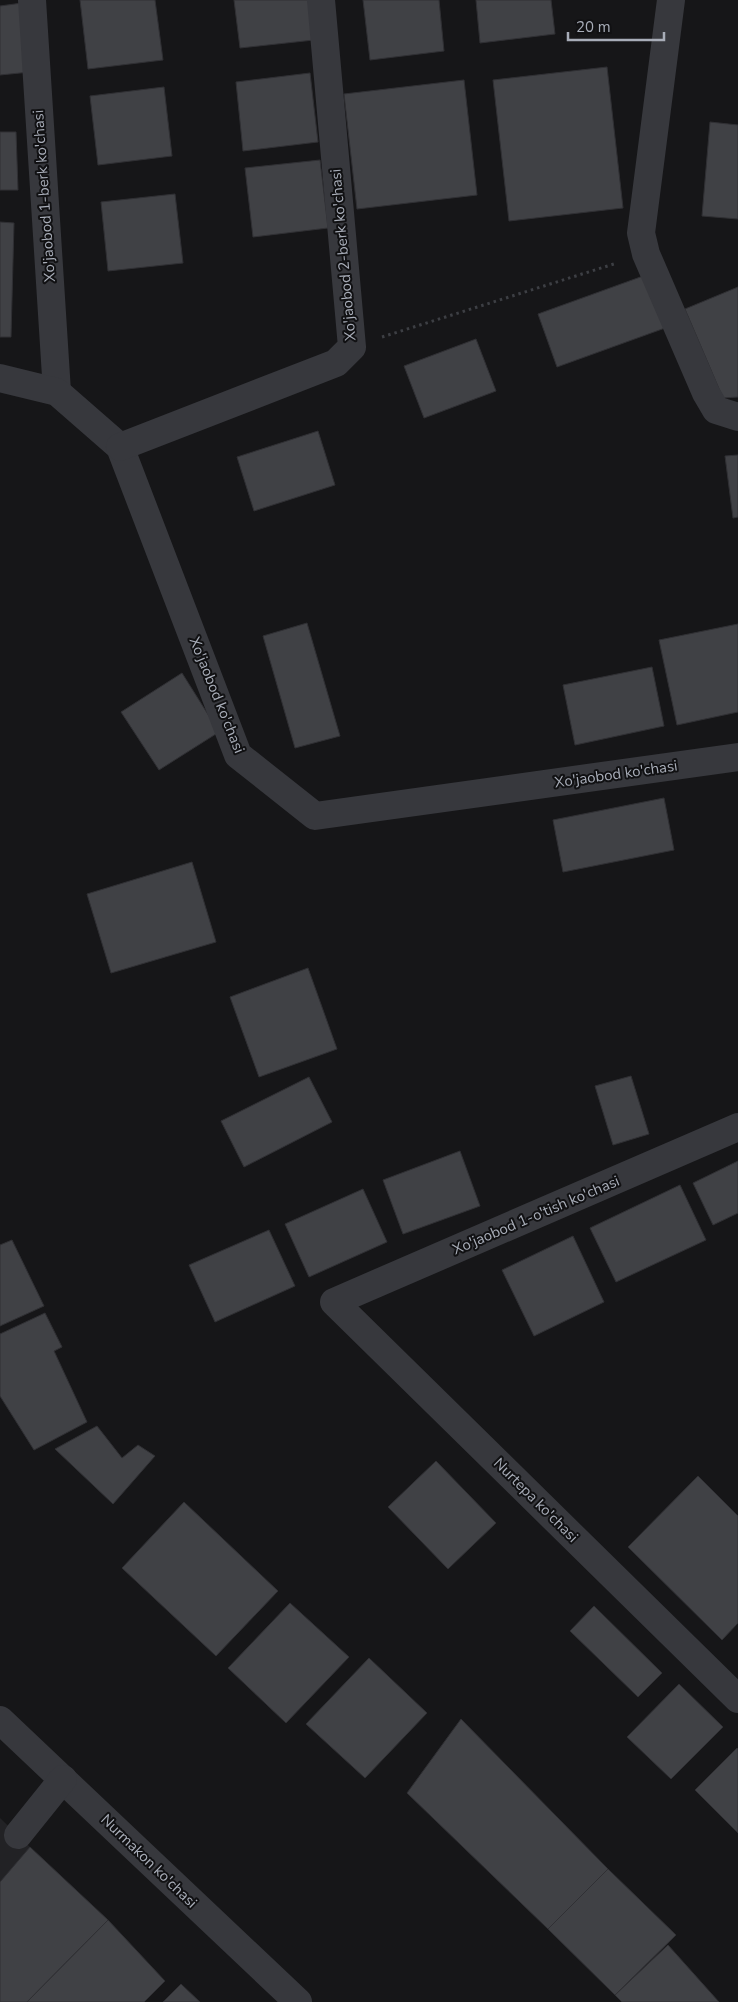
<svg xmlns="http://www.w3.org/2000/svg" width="738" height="2002" font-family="'Nunito Sans',sans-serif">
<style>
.built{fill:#222225}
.building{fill:#404145;stroke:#303034}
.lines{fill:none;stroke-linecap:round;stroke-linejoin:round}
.path{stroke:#3d3f44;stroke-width:3;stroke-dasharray:2.5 4;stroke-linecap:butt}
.minor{stroke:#37383d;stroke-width:28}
.labels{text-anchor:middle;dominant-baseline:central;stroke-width:4;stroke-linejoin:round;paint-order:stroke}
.street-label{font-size:15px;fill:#a8adb8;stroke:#111113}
</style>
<rect width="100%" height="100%" fill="#161618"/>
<polygon class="built" points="0,1818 30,1847 0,1882"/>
<g class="building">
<polygon points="80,0 155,0 163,60 88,69"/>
<polygon points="234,0 310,0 314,40 240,48"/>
<polygon points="363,0 439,0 444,51 370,60"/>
<polygon points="476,0 551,0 555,34 480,43"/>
<polygon points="22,3 30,72 0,75 0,6"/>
<polygon points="607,67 623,208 509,221 493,80"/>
<polygon points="310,73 318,142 243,151 236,82"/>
<polygon points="464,80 477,195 357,209 344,94"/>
<polygon points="164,87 172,156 98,165 90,96"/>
<polygon points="710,122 738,125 738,219 702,216"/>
<polygon points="0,132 16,132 18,190 0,190"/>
<polygon points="320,160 328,228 253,237 245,168"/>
<polygon points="175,194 183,263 108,271 101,202"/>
<polygon points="0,222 14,223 11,337 0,337"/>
<polygon points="646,275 665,328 557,367 538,314"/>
<polygon points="738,287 738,397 723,398 685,309"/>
<polygon points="476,339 496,391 424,418 404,366"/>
<polygon points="318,431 335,485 254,511 237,457"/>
<polygon points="738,455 738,517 733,518 725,456"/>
<polygon points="307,623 340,736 295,748 263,636"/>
<polygon points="738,624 738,712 677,725 659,640"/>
<polygon points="652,667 664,726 575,745 563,685"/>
<polygon points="182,673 219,732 159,770 121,712"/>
<polygon points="664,798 674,850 563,872 553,820"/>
<polygon points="192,862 216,942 111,973 87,894"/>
<polygon points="308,968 337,1049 259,1077 230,997"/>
<polygon points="631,1076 649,1134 613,1145 595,1086"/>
<polygon points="309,1077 332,1122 244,1167 221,1121"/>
<polygon points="460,1151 480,1206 403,1234 383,1180"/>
<polygon points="738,1161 738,1213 713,1225 693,1183"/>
<polygon points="680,1185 706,1240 616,1282 590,1228"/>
<polygon points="363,1189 387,1242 309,1277 285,1224"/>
<polygon points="269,1230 295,1286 215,1322 189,1265"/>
<polygon points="573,1236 604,1302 534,1336 502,1270"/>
<polygon points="12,1240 44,1306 0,1326 0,1245"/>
<polygon points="45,1313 62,1347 54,1351 87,1422 34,1450 0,1396 0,1334"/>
<polygon points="97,1426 122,1458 138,1445 155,1456 113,1504 55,1449"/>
<polygon points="436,1461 496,1523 448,1569 388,1507"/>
<polygon points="698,1476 738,1516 738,1623 722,1640 628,1547"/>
<polygon points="184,1502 278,1591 216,1656 122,1568"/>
<polygon points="290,1603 349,1657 286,1723 228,1668"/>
<polygon points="594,1606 662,1673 638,1697 570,1631"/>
<polygon points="369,1658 427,1713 365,1778 306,1724"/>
<polygon points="679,1684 723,1727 671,1779 627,1737"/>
<polygon points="461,1719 608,1869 548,1929 407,1793"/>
<polygon points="737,1748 738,1749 738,1833 695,1790"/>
<polygon points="30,1847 108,1920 27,2002 0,2002 0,1882"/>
<polygon points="608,1869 676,1935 615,1995 548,1929"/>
<polygon points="108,1920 165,1981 144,2002 27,2002"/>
<polygon points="668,1945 719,2002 622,2002 615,1995"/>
<polygon points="181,1984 200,2002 163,2002"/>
</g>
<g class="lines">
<polyline class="path" points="382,337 617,263"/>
<g class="minor">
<polyline points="32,0 57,392"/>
<polyline points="671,0 641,233 646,254 706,393 716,410 738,417"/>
<polyline points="0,378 57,392 120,447 238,755 315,816 738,757"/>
<polyline points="120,447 336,363 352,347 321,0"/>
<polyline points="738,1127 334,1302 738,1699"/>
<polyline points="0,1720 298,2002"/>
<polyline points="18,1835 63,1779"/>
</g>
</g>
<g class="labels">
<g class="street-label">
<text transform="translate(44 196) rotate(-94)">Xo'jaobod 1-berk ko'chasi</text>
<text transform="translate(343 255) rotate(-95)">Xo'jaobod 2-berk ko'chasi</text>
<text transform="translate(217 695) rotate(68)">Xo'jaobod ko'chasi</text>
<text transform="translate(616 774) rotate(-8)">Xo'jaobod ko'chasi</text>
<text transform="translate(536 1215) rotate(-23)">Xo'jaobod 1-o'tish ko'chasi</text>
<text transform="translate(536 1500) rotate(45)">Nurtepa ko'chasi</text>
<text transform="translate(149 1861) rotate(44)">Nurmakon ko'chasi</text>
</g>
</g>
<path d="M568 32v8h96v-8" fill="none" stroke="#a8adb8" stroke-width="2.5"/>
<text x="576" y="32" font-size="15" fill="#a8adb8" stroke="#111113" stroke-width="4" paint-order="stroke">20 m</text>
</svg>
